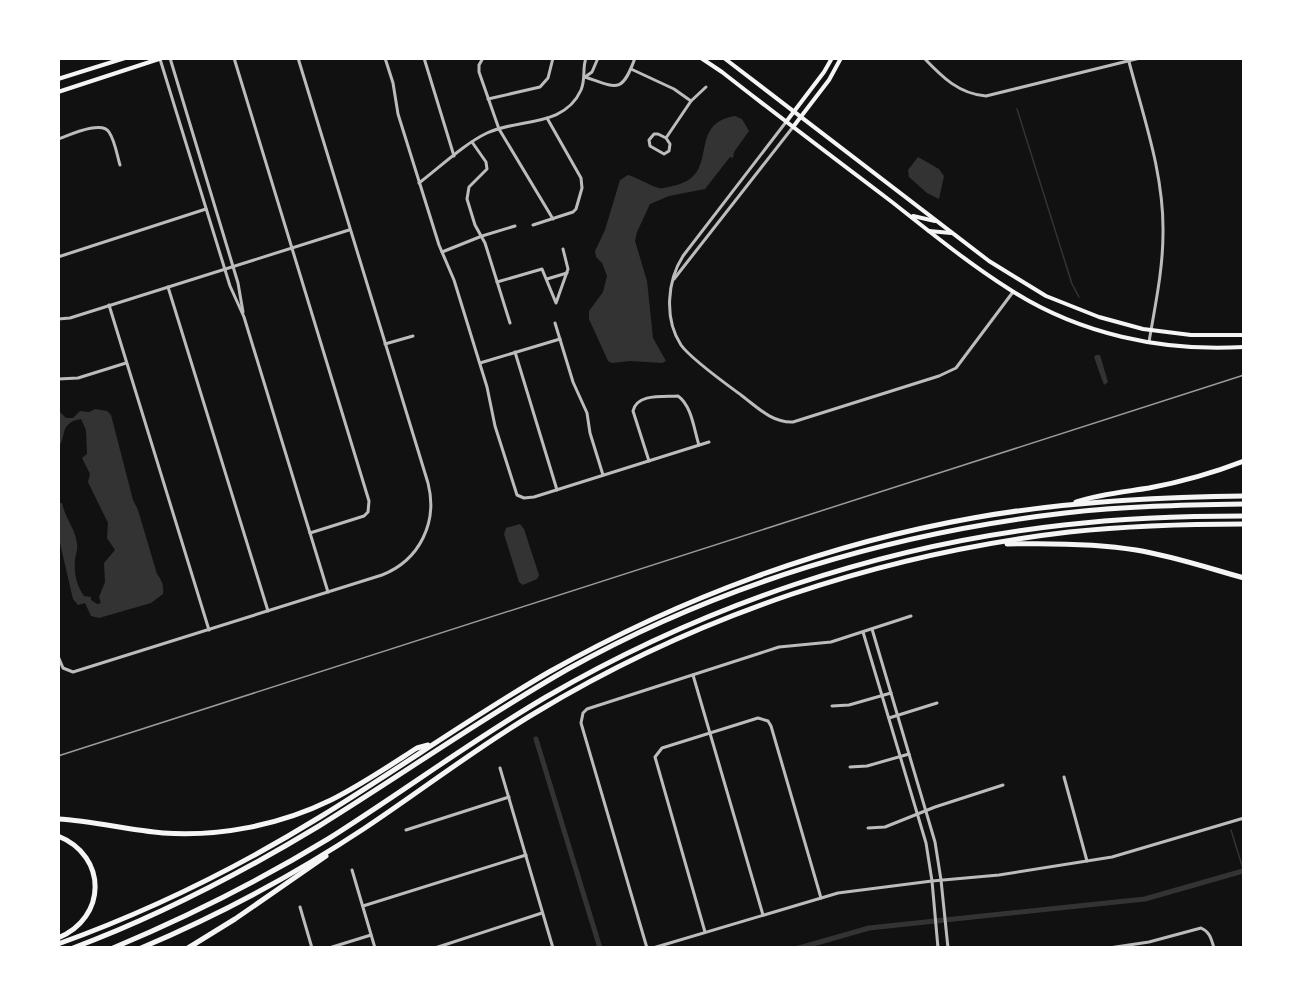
<svg xmlns="http://www.w3.org/2000/svg" width="1302" height="1006" font-family="Lora,serif">
<style>
.water{fill:#333}
.lines{fill:none;stroke-linecap:round;stroke-linejoin:round}
.stream{stroke:#333;stroke-width:1.5}
.canal{stroke:#333;stroke-width:5}
.minor{stroke:#bcbcbc;stroke-width:3}
.tertiary{stroke:#bcbcbc;stroke-width:3}
.secondary{stroke:#f5f5f5;stroke-width:4}
.motorway{stroke:#f5f5f5;stroke-width:5}
.rail{stroke:#9a9a9a;stroke-width:1.5}
</style>
<rect width="100%" height="100%" fill="#111"/>
<g class="water">
<path d="M735,116L742,119L749,131L734,152L733,158L730,157L705,189L669,196L650,204L637,232L635,241L647,281L653,338L666,361L662,363L630,361L612,363L608,361L589,319V311L603,292L607,276L602,263L596,257L595,251L605,230L620,180L628,175C639,178 648,185 659,188C664,189 671,186 677,185C721,173 686,124 735,116Z"/>
<polygon points="918,157 939,169 944,176 939,199 927,193 909,177 908,170"/>
<polygon points="1096,355 1100,355 1108,382 1104,385 1094,357"/>
<path d="M95,409L107,411L111,415L133,500L138,510L157,574C162,580 164,586 163,594L151,603L99,618L91,616L85,603L78,605L73,599L59,539V503H62C65,518 76,530 77,544C78,549 76,554 75,559C74,573 76,585 84,596L91,597V600L97,604L101,603L99,597L105,582L104,563L115,550L107,538L108,523L88,482L90,474L82,458L87,454L86,430L81,419C59,423 67,435 58,449L59,411L66,418H73L80,411L89,412Z"/>
<polygon points="520,524 524,529 539,575 537,579 523,585 519,582 504,534 506,528"/>
</g>
<g class="lines">
<g class="stream">
<polyline points="1017,109 1072,284 1079,297"/>
<polyline points="1231,830 1244,872"/>
</g>
<g class="canal">
<polyline points="58,59 59,58"/>
<polyline points="536,739 600,948"/>
<polyline points="799,948 869,928 1145,899 1243,871"/>
</g>
<g class="minor">
<polyline points="170,58 238,283 243,312"/>
<polyline points="234,58 369,501 368,512 364,516 310,533"/>
<polyline points="385,58 393,83 398,114 439,245 454,280 487,387 495,426 517,495 524,498 534,497 709,442"/>
<polyline points="424,58 454,156"/>
<polyline points="483,58 479,65 479,72 499,129 553,219"/>
<polyline points="160,59 230,286 244,317 328,592"/>
<polyline points="631,69 674,89 691,101"/>
<path d="M585,77C617,88 622,94 635,58"/>
<polyline points="585,77 592,72 598,58"/>
<polyline points="488,99 540,87 548,78 553,58"/>
<path d="M786,122L683,256C667,281 664,319 681,345C690,358 726,384 741,395C757,407 772,423 793,422L939,376L956,368L1013,292"/>
<polyline points="666,138 670,144 669,151 664,154 650,146 649,140 654,134 658,134 666,138 691,101 706,87"/>
<path d="M58,139C70,135 102,120 109,132C115,141 117,155 120,165"/>
<polyline points="472,142 486,162 487,169 469,187 467,199 475,225 485,243 510,323"/>
<path d="M419,183C440,167 464,144 487,133C518,118 564,128 581,90C586,78 582,69 586,58"/>
<polyline points="533,225 573,212 576,209 582,188 581,178 547,118"/>
<polyline points="442,252 482,236 515,226"/>
<polyline points="58,257 206,209"/>
<polyline points="547,279 567,273"/>
<polyline points="674,279 793,127"/>
<polyline points="497,282 542,269 556,303 568,269 563,249"/>
<polyline points="168,287 268,611"/>
<polyline points="109,305 209,630"/>
<polyline points="58,319 70,318 349,230"/>
<polyline points="555,323 573,382 587,413 590,433 603,475"/>
<polyline points="385,344 413,336"/>
<polyline points="515,352 557,490"/>
<polyline points="480,363 560,339"/>
<polyline points="58,379 78,378 126,363"/>
<path d="M649,461L633,411C637,393 664,397 678,396C692,406 694,430 699,445"/>
<polyline points="872,629 935,842 941,880"/>
<path d="M58,656L63,668L73,672L382,575C420,560 438,522 428,483L298,58"/>
<polyline points="693,675 763,915"/>
<polyline points="832,706 849,705 891,693"/>
<polyline points="889,718 937,703"/>
<polyline points="850,767 867,766 909,754"/>
<polyline points="500,768 553,948"/>
<polyline points="1064,777 1087,861"/>
<polyline points="868,828 885,827 935,807 1003,785"/>
<polyline points="406,830 509,797"/>
<polyline points="352,870 375,948"/>
<polyline points="363,906 526,855"/>
<polyline points="300,907 312,948"/>
<polyline points="705,932 655,757 662,748 758,718 768,721 771,726 821,898"/>
<polyline points="329,948 371,935"/>
<polyline points="435,948 542,913"/>
<polyline points="647,948 581,723 583,713 587,709 779,647 831,642 911,616"/>
<polyline points="653,948 838,893 932,881 926,843 863,632"/>
<path d="M1109,948L1149,942L1201,928C1210,932 1211,938 1214,948"/>
</g>
<g class="tertiary">
<path d="M924,58C942,77 959,94 986,96L1140,58"/>
<path d="M1128,58C1143,116 1164,173 1163,233C1163,270 1155,306 1149,342"/>
<polyline points="941,880 948,948"/>
<polyline points="938,948 932,881 999,875 1112,857 1244,818"/>
</g>
<g class="secondary">
<path d="M701,58L722,72C778,116 835,159 892,202C930,232 968,263 1009,289C1078,334 1162,352 1244,347"/>
<polyline points="724,58 989,261 1046,296 1099,317 1143,329 1191,335 1244,335"/>
<polyline points="58,79 125,58"/>
<polyline points="58,92 162,58"/>
<polyline points="786,122 824,72 832,58"/>
<polyline points="793,127 829,80 841,58"/>
<polyline points="913,216 935,221"/>
<polyline points="929,231 951,233"/>
</g>
<g class="motorway">
<path d="M1076,502C1100,494 1124,492 1149,488C1181,482 1213,473 1244,461"/>
<path d="M1007,544C1050,543 1094,543 1136,550C1173,556 1208,568 1244,578"/>
<path d="M58,819C93,821 128,830 163,833C220,837 280,825 331,800C361,785 389,766 417,748L428,745"/>
<path d="M58,836C108,856 107,918 58,938"/>
<path d="M58,944C150,911 237,868 320,817C397,770 471,717 549,672C680,598 826,544 973,518C1062,502 1153,497 1244,496"/>
<path d="M73,948C159,916 241,873 319,826C403,774 482,718 568,669C720,584 892,533 1065,513C1124,506 1184,505 1244,504"/>
<path d="M113,948C187,917 259,881 328,839C401,793 471,741 546,697C704,605 882,545 1064,525C1124,518 1184,516 1244,516"/>
<path d="M141,948C219,915 294,875 365,828C422,790 476,748 535,713C697,615 881,554 1069,532C1127,526 1185,524 1244,524"/>
<polyline points="188,948 235,919 326,856"/>
</g>
<polyline class="rail" points="58,756 1244,375"/>
</g>
<rect width="1302" height="1006" fill="none" stroke="#ffffff" stroke-width="120"/>
</svg>
